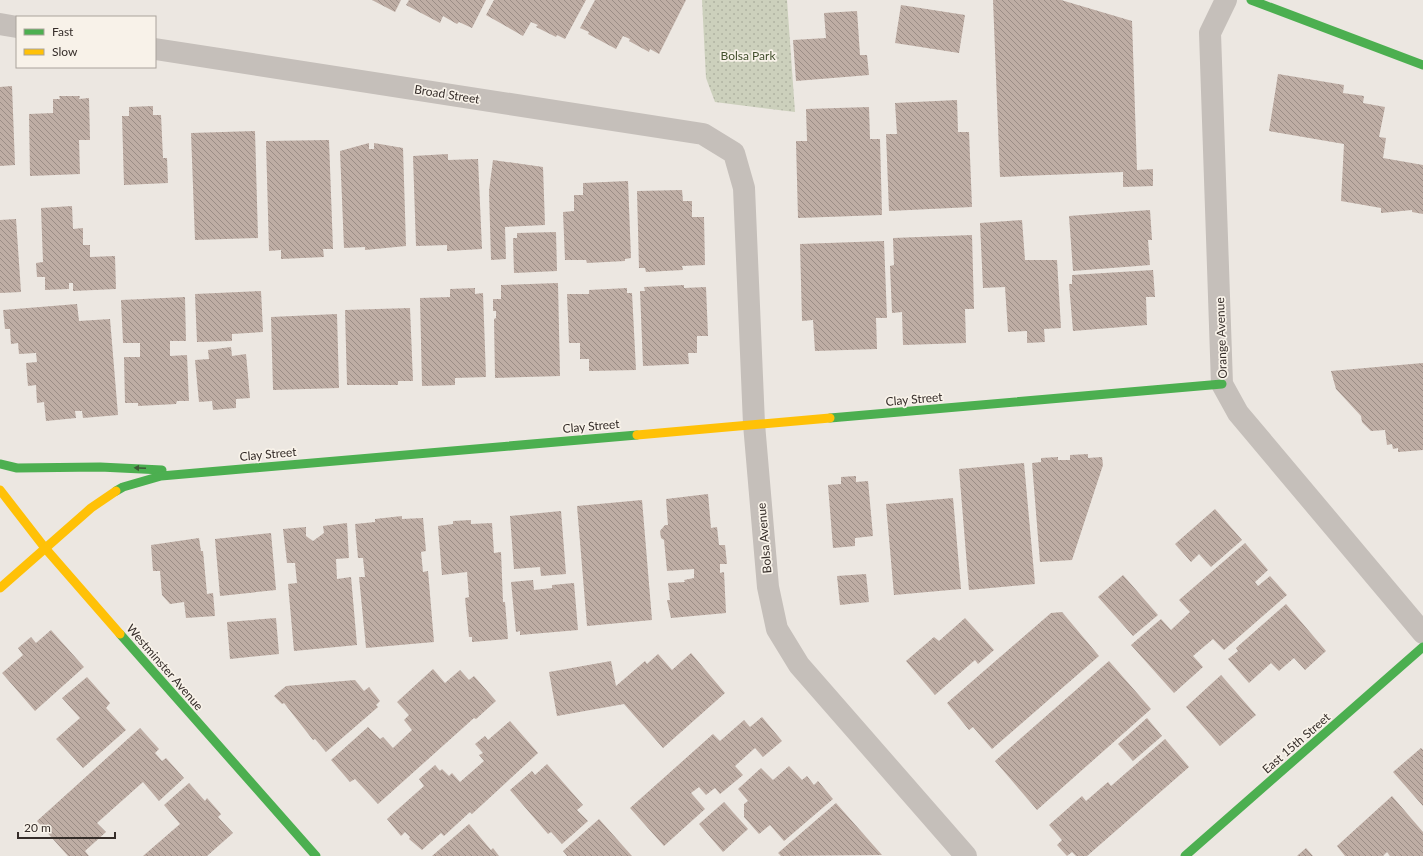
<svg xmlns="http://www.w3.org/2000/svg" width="1423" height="856" font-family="Lato,sans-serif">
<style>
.green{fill:url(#green-dots)}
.building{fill:url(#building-back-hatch)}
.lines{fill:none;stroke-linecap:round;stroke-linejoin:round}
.street{stroke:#c5bfba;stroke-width:22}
.fast{stroke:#4caf50;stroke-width:9}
.slow{stroke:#ffc107;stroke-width:9}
.oneway{fill:#3d5a37}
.labels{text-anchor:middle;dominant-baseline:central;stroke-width:3.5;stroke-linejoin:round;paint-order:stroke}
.park-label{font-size:12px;fill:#43512e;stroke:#f8f2e9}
.street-label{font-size:12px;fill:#352d29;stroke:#f8f2e9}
</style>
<defs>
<pattern id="green-dots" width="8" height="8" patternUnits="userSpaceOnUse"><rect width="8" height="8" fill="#ccd0bc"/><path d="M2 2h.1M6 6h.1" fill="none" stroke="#b0b3a2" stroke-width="1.8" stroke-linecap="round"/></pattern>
<pattern id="building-back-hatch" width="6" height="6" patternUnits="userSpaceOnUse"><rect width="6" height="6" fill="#beada4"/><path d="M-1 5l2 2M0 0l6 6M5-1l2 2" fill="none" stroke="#9b8d86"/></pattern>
</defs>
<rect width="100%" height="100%" fill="#ece7e1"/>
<polygon class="green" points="702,0 787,0 795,112 715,102 706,78"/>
<g class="building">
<polygon points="372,0 401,0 395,12"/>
<polygon points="409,0 486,0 472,28 459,22 457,24 443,16 440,23 406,5"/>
<polygon points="494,0 586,0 565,39 557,35 556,37 536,27 538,25 531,22 523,36 486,15"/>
<polygon points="595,0 686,0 659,54 650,49 649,52 629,41 630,39 623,36 616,49 588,34 589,32 580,28"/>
<polygon points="993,0 1061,0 1132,21 1137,170 1153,169 1153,186 1123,187 1123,172 1000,177"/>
<polygon points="901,5 965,15 959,53 895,43"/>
<polygon points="857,11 860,55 867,55 869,75 796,81 793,40 826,38 824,13"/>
<polygon points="1278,74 1344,85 1343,93 1364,96 1363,103 1385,107 1379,137 1386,138 1383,158 1423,165 1423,214 1412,212 1412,210 1381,213 1381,208 1341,201 1344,144 1269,131"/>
<polygon points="12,86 15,165 0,166 0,87"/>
<polygon points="59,96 80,96 79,99 89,98 90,140 79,140 80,174 30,176 29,114 53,113 53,99 60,99"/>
<polygon points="957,100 958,132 969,132 972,207 889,211 886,134 897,134 895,103"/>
<polygon points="153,106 153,115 161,115 163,158 167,158 168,183 124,185 122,116 129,116 129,107"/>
<polygon points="869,107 870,139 880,139 882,215 798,218 796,141 807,141 806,109"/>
<polygon points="255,131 258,238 195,240 191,133"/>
<polygon points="329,140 333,249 323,249 324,257 281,259 281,250 269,251 266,141"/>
<polygon points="369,143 369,149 374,149 374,143 403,148 406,246 365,250 365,247 344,248 340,151"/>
<polygon points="448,154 448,160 478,159 482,249 447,251 447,245 416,246 413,156"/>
<polygon points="493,160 543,167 545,225 505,227 506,259 491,260 489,191"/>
<polygon points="628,181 631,258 625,259 625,261 587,263 586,260 565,260 563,212 574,211 574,195 583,195 583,183"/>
<polygon points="682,190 683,201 692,201 692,217 704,217 705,265 682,266 683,270 646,272 645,268 639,268 637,191"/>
<polygon points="72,206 73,229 83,228 83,245 90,245 90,257 115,256 116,289 73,291 73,283 69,283 69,289 45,290 45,277 37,277 36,263 43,262 41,208"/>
<polygon points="1150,210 1152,240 1148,240 1150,265 1073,271 1069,216"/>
<polygon points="16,219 21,292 0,293 0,220"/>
<polygon points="1022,220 1025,260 1057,260 1061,328 1044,329 1045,342 1027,343 1027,331 1008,332 1005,287 983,288 980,223"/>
<polygon points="556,232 557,271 514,273 513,238 517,238 517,233"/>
<polygon points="972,235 974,309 965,309 966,343 903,345 902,312 892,313 890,266 894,265 893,238"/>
<polygon points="884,241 887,318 876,318 877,349 815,351 813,320 802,321 800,244"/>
<polygon points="1153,270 1155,297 1146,297 1147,325 1073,331 1069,284 1072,284 1072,275"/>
<polygon points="558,283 560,376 495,378 494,319 496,318 496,311 493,311 493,299 501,299 501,285"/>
<polygon points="684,285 684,288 706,287 708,336 697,336 697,353 688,353 689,364 643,366 640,291 645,291 644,287"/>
<polygon points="475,288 475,294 483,293 486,377 455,378 455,385 422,386 420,298 450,297 450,289"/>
<polygon points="627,288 627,293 632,293 636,370 589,371 589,359 580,359 580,343 569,343 567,294 589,294 589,290"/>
<polygon points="261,291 263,332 232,334 232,341 197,342 195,294"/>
<polygon points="185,297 186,341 170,341 170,356 187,355 189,401 177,401 176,404 138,406 138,403 125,403 124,357 140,357 140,343 123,343 121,300"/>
<polygon points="77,304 79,321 110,319 118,415 83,418 82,411 75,411 76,418 46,421 44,402 37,403 36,385 28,386 26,363 37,362 36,353 19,354 18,343 11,344 10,329 5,329 3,310"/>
<polygon points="410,308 413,381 398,381 398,385 347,385 345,310"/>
<polygon points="337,314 339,388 273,390 271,317"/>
<polygon points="231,347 232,356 246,354 250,398 236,399 236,408 213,410 212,401 199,402 195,360 209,359 208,350"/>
<polygon points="1423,363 1423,450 1398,452 1398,448 1393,449 1392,444 1387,445 1385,430 1371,431 1362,422 1361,416 1336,389 1331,371"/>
<polygon points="1088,454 1088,458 1102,457 1103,465 1072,560 1040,562 1032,463 1041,462 1041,458 1058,457 1058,460 1070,460 1070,455"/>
<polygon points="1024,463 1035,584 969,590 959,469"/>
<polygon points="856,476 856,482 868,481 873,536 855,538 855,546 833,548 828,485 841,484 841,477"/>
<polygon points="708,494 711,528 717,527 719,545 725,545 727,564 720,564 720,573 724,572 726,613 671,618 667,600 670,600 668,583 685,582 684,580 694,578 694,569 667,571 664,540 661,538 660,531 665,525 668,525 666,499"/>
<polygon points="953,498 961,589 894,595 886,504"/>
<polygon points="642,500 652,620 587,626 577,506"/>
<polygon points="1215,509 1242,540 1211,567 1199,554 1191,562 1175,544"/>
<polygon points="561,511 566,574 541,576 540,567 514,569 510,516"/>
<polygon points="402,516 402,519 423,518 426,551 421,552 423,572 428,571 434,642 366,648 359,577 365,577 363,558 358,558 355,524 375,522 375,519"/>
<polygon points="471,520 471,524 492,523 494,553 501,552 503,602 505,602 508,639 472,642 472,637 469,637 465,598 469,597 467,572 442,575 438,526 453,524 453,521"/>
<polygon points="347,523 349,558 336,559 337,579 351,577 357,645 294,651 288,584 297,583 295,563 287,563 283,529 306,527 306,536 313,541 324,533 323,526"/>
<polygon points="271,533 276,590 220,596 215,539"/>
<polygon points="199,538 201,551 203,551 207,594 213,593 215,616 186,618 184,602 170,604 162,595 160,571 153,571 151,545"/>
<polygon points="1245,543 1268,570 1255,582 1258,586 1270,576 1287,595 1224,650 1213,639 1193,656 1203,667 1174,693 1131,645 1161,619 1171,630 1190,612 1179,600"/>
<polygon points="866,574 869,602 840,605 837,576"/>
<polygon points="1123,575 1158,615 1133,636 1098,597"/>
<polygon points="533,580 534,590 552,588 552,585 574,583 578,630 520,635 520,631 516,632 511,582"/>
<polygon points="1286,604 1326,651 1305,670 1294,658 1279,671 1271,663 1249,683 1228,659 1238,651 1236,648"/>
<polygon points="1062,612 1099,656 992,749 973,727 969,730 947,703 1051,613"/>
<polygon points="276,618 279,654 230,659 227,622"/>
<polygon points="965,618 994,650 978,664 975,660 935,695 906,661 934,637 939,641"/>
<polygon points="51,630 84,667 35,711 2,673 23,655 18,648 31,637 36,643"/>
<polygon points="691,653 725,693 663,748 624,704 557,716 549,672 611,661 616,686 645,661 647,664 658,654 672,670"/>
<polygon points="1109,661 1151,709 1037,810 995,761"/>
<polygon points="433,669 445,683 460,670 469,680 474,676 496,701 476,719 474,718 378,804 355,779 350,782 331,760 368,727 380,739 383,737 393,748 412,730 404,720 409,715 397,702"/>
<polygon points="1221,675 1256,715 1220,746 1186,707"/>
<polygon points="87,677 110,703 106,708 126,730 83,768 56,739 80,718 62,698"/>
<polygon points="355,680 364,691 369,687 380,701 376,705 378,707 326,752 315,739 313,740 284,703 282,704 274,696 286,686"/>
<polygon points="762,717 782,741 763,757 755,748 735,766 743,775 720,794 715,788 706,795 699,787 691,793 705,809 664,846 630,808 713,734 720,741 744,720 750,727"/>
<polygon points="1147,718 1162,736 1133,761 1118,744"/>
<polygon points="510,721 538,753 472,814 470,812 444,836 441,833 422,850 409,839 410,837 405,832 401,836 387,819 424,786 419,779 435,765 440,771 442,769 449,776 452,773 460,782 484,761 479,755 483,753 475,744 485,736 488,740"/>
<polygon points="140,728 159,749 155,753 162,761 166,758 184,778 159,801 143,782 97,823 106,832 85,851 89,856 68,856 37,821"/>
<polygon points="1165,739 1189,767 1087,856 1076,856 1072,852 1067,856 1057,845 1062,840 1049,825 1082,796 1086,801 1108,782 1111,786"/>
<polygon points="1421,748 1423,750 1423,806 1393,772"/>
<polygon points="547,764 583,805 577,810 588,821 562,844 551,832 548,834 510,790 532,771 535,775"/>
<polygon points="789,766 802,780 807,776 814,785 818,781 833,799 784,841 770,825 759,834 744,817 744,804 748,801 738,789 761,768 773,780"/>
<polygon points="189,783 205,801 207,798 221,814 218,817 233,833 207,856 143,856 180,824 164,805"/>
<polygon points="1392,796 1423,832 1423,856 1390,856 1387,852 1383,856 1345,856 1337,846"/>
<polygon points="724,802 748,829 723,852 699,824"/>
<polygon points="836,803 882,855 781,856 778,853"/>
<polygon points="599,819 632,856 567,856 563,851"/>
<polygon points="469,824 491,850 493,848 499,856 432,856"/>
<polygon points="1306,848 1313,856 1297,856"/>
</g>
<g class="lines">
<g class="street">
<polyline points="1226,0 1210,33 1222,384 1238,413 1423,633"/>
<polyline points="0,24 17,27"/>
<polyline points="155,49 703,134 734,153 744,188 754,424 768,587 777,629 799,665 966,856"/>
</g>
<g class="fast">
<polyline points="1251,0 1423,65"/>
<polyline points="830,418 1222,384"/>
<polyline points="0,464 17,468 100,467 162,470"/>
<polyline points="116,491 123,487 161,476 637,435"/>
<polyline points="120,634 316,856"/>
<polyline points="1185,856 1423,647"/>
</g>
<g class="slow">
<polyline points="637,435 830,418"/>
<polyline points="0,490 45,548 120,634"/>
<polyline points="0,588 91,508 116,491"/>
</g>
</g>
<defs><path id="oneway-solid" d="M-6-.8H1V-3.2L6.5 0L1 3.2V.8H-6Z"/></defs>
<use class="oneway" href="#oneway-solid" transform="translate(140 468) rotate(-178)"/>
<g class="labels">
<g class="park-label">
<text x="748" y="55">Bolsa Park</text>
</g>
<g class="street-label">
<text transform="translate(447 94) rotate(9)">Broad Street</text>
<text transform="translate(1221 338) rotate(-92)">Orange Avenue</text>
<text transform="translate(914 399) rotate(-5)">Clay Street</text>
<text transform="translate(591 426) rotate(-5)">Clay Street</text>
<text transform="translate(268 454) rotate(-5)">Clay Street</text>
<text transform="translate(764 538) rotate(-95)">Bolsa Avenue</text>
<text transform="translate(165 667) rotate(49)">Westminster Avenue</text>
<text transform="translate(1296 743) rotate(-41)">East 15th Street</text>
</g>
</g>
<rect x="16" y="16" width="140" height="52" fill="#f8f2e9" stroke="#aaa39c"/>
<rect x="24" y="29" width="20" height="6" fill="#4caf50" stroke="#aaa39c"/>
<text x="52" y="36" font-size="12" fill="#352d29">Fast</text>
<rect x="24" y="49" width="20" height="6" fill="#ffc107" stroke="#aaa39c"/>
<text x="52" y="56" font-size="12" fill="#352d29">Slow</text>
<path d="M18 832v6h97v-6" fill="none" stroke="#352d29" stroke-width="2"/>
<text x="24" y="832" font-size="12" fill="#352d29" stroke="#f8f2e9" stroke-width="3" paint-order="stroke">20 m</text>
</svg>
